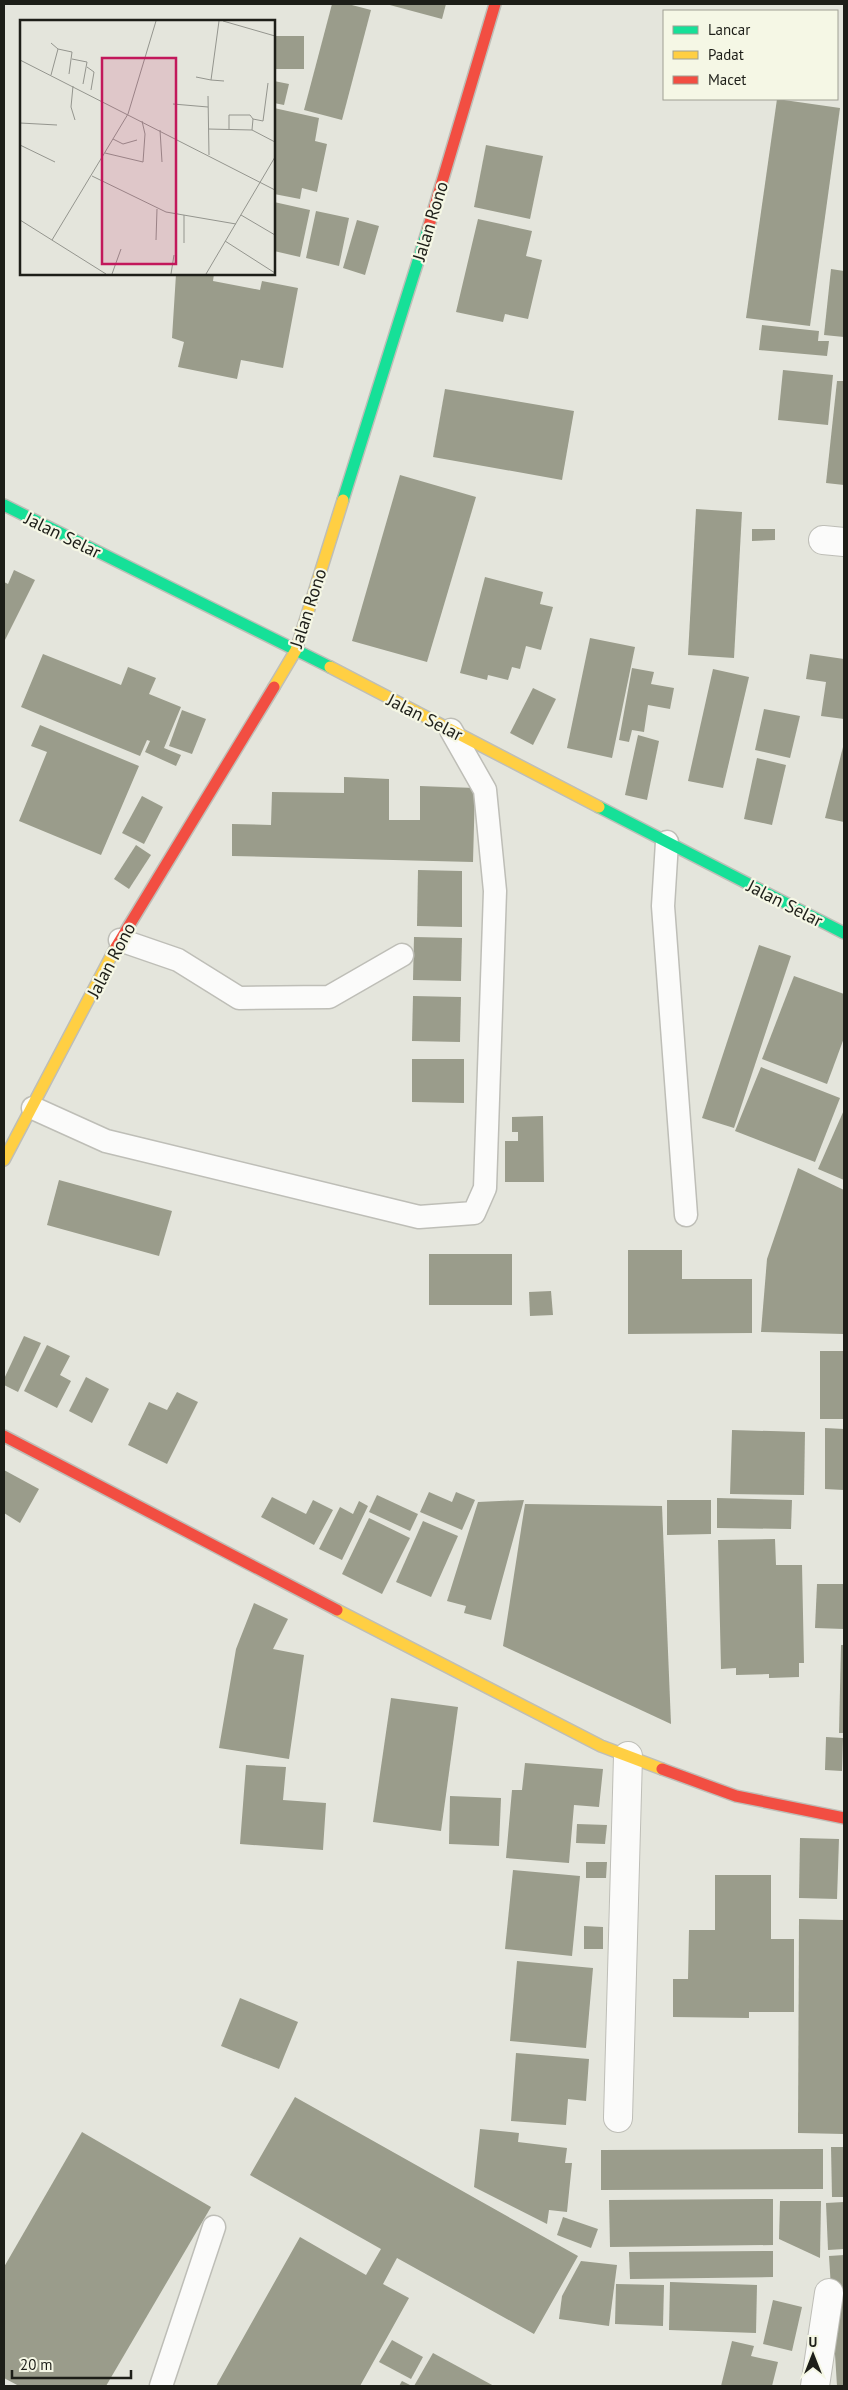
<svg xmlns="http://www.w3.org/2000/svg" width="848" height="2390" font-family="'PT Sans',sans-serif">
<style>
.building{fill:#9a9c8b}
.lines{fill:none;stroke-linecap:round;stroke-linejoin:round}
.lane-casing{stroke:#bebeb7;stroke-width:25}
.street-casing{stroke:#bebeb7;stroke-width:30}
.fast-casing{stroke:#bebeb7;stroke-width:14}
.slow-casing{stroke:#bebeb7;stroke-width:14}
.jam-casing{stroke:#bebeb7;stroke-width:14}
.lane{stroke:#fbfbfa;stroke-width:22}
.street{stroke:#fbfbfa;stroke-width:28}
.fast{stroke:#16e098;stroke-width:11}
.slow{stroke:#ffcf43;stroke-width:11}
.jam{stroke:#f24e42;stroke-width:11}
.labels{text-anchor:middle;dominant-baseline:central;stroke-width:4.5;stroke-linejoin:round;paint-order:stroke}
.street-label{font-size:18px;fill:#1d1e18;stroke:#f5f7e5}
.inset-road{fill:none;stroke:#94958e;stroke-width:1}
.view{fill:#c2185b;fill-opacity:0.15;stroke:#c2185b;stroke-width:2.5}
.inset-edge{fill:none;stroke:#1d1e18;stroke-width:2.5}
</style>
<rect width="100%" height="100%" fill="#e4e5dc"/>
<g class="building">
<polygon points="332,4 348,4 371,10 342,120 304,110"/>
<polygon points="386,4 446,4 442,19"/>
<rect x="274" y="36" width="30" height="33"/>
<polygon points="274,81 289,84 284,105 274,103"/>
<polygon points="777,99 840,108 810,326 746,318"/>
<polygon points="274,108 319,118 315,141 327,144 317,192 302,188 300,199 274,194"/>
<polygon points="486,145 543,156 530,219 474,207"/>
<polygon points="274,202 310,210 300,257 274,251"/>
<polygon points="316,211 349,218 339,266 306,258"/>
<polygon points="478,219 532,231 526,256 542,260 528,319 505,314 503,322 456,312"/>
<polygon points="357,220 379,226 365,275 343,268"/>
<polygon points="831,269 844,271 844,337 824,335"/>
<polygon points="176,274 214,274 213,281 260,290 262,281 298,288 283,368 241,360 237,379 178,367 184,342 172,338"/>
<polygon points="762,325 819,331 818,341 829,341 827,356 759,350"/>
<polygon points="783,370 833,375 828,425 778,420"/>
<polygon points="837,381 844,381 844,485 826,483"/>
<polygon points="445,389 574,411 562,480 433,457"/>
<polygon points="400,475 476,497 427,662 352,641"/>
<polygon points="696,509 742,512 734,658 688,655"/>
<polygon points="752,529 775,529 775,540 752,541"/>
<polygon points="14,570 35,580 4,642 4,582 8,584"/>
<polygon points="485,577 543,592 540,604 553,607 541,650 526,646 520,669 512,667 508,680 488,675 487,680 460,673"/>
<polygon points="590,638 635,647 612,758 567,748"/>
<polygon points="43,654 121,685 128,667 156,678 149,694 181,707 164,748 181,755 176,766 145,752 150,741 147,740 140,756 21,707"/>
<polygon points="810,654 844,659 844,719 821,716 826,682 806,679"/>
<polygon points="632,668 654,672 651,684 674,688 670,709 648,705 644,732 632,730 629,742 619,740"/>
<polygon points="713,669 749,677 723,788 688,781"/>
<polygon points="533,688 556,699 533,745 510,733"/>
<polygon points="764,709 800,716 790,758 755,750"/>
<polygon points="182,710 206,719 192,754 169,746"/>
<polygon points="40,725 139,766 101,855 19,821 47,752 31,746"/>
<polygon points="638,735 659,741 647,800 625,795"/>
<polygon points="844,743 844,822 825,818"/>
<polygon points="757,758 786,765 772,825 744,819"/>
<polygon points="344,777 389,779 389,820 420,820 420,786 475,788 473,862 232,856 232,824 271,825 272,792 344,793"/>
<polygon points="142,796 163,807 144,844 122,833"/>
<polygon points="136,845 151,855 129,889 114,879"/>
<polygon points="418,870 462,871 462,927 417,926"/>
<polygon points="414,937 462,938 461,981 413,980"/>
<polygon points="759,945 791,956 734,1128 702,1118"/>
<polygon points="794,976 844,994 844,1038 827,1084 762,1059"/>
<polygon points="413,996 461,997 460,1042 412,1041"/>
<polygon points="412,1059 464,1059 464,1103 412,1102"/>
<polygon points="761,1067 840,1098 815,1162 735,1131"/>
<polygon points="844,1110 844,1180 818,1169"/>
<polygon points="543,1116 544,1182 505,1182 505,1141 518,1141 518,1132 512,1132 512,1117"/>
<polygon points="798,1168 844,1190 844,1334 761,1332 767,1259"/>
<polygon points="59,1180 172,1211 159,1256 47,1225"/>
<polygon points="628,1250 682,1250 682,1279 752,1279 752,1333 628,1334"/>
<rect x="429" y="1254" width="83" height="51"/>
<polygon points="551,1291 553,1315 530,1316 529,1292"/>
<polygon points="24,1336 41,1343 18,1392 4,1385 4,1379"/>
<polygon points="47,1345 70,1356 60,1375 71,1381 57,1408 24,1391"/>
<rect x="820" y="1351" width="24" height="68"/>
<polygon points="86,1377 109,1389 92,1423 69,1411"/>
<polygon points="177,1392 198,1402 167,1464 128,1445 149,1402 167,1410"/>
<polygon points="825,1428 844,1429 844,1490 825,1489"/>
<polygon points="732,1430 805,1432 804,1495 730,1494"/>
<polygon points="4,1470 39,1489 20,1523 4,1513"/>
<polygon points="429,1492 452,1502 456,1492 475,1500 462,1530 420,1512"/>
<polygon points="377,1495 418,1514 410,1531 369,1512"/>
<polygon points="272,1497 306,1514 313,1500 333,1510 314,1545 261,1517"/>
<polygon points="717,1498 792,1500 791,1529 717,1528"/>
<polygon points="524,1500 491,1620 464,1613 466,1606 447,1601 478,1502"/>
<polygon points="667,1500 711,1500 711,1534 667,1535"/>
<polygon points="359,1501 368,1506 342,1560 319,1549 340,1507 353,1514"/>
<polygon points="525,1504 662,1506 671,1724 503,1646"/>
<polygon points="369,1518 410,1538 382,1594 342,1574"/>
<polygon points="423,1521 458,1536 431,1597 396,1582"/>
<polygon points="775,1539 776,1565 802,1565 804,1663 799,1663 799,1677 769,1678 769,1674 736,1675 736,1668 721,1669 718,1540"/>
<polygon points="817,1584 844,1584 844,1629 815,1628"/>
<polygon points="254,1603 288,1619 273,1649 304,1655 289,1759 219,1748 236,1649"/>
<polygon points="841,1645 844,1645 844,1733 839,1733"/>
<polygon points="391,1698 458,1707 441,1831 373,1822"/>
<polygon points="826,1737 843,1738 842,1771 825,1770"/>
<polygon points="525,1763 603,1769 599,1807 574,1805 569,1863 506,1858 512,1790 522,1790"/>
<polygon points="246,1765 286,1767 283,1800 326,1803 323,1850 240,1844"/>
<polygon points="450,1796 501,1798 499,1846 449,1844"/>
<polygon points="577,1824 607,1825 605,1844 576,1843"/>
<polygon points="800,1838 839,1839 837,1899 799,1898"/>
<polygon points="586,1862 607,1862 606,1878 586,1878"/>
<polygon points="513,1870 580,1876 572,1956 505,1949"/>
<polygon points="715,1875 771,1875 771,1939 794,1939 794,2012 749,2012 749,2018 673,2017 673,1979 688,1979 689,1930 715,1930"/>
<polygon points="799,1919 844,1920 844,2134 798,2133"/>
<polygon points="584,1926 603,1927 603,1949 584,1949"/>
<polygon points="517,1961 593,1968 586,2048 510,2041"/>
<polygon points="240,1998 298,2022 279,2069 221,2046"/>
<polygon points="516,2053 589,2059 586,2101 568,2099 566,2125 511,2121"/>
<polygon points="295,2097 578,2256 534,2334 397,2258 383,2284 409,2298 360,2386 216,2386 300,2237 366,2275 381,2249 250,2175"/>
<polygon points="480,2129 519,2133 518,2142 567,2148 565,2163 572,2163 567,2212 549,2210 547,2224 474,2187"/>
<polygon points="82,2132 211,2207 106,2386 19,2386 4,2378 4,2267"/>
<polygon points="831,2147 844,2147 844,2197 832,2197"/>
<polygon points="823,2149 823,2189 601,2190 601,2150"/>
<polygon points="773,2199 773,2245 610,2247 609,2200"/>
<polygon points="780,2201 821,2201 820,2258 779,2239"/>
<polygon points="844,2202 844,2249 828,2250 826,2203"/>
<polygon points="563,2217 598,2229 591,2248 557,2235"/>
<polygon points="773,2251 773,2277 630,2279 629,2252"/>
<polygon points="844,2255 844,2386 837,2386 829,2256"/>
<polygon points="581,2261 617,2265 609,2326 559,2319 562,2296"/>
<polygon points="670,2282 757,2285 756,2333 669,2330"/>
<polygon points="616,2284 664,2285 663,2326 615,2324"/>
<polygon points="773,2300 802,2307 792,2351 763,2344"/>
<polygon points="392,2340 423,2357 411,2379 379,2362"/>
<polygon points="732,2341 754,2346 751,2356 778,2362 772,2386 721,2386"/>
<polygon points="433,2353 494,2386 414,2386"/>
<polygon points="402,2381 412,2386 399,2386"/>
</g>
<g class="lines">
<defs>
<g id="lane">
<polyline points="667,842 663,906 686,1215"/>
<polyline points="120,940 178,960 239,998 329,997 402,955"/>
<polyline points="33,1108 106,1141 419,1217 474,1213 485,1188 495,891 485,790 451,730"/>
<polyline points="161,2386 214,2227"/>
</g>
<g id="street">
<polyline points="823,540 844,542"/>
<polyline points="618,2118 628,1756"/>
<polyline points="815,2386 829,2293"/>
</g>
<g id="fast">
<polyline points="343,500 428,229"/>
<polyline points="4,505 330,667"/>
<polyline points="599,807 844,933"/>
</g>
<g id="slow">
<polyline points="330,667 599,807"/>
<polyline points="274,687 296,650 343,500"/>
<polyline points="4,1160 116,947"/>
<polyline points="337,1610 601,1746 662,1769"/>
</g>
<g id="jam">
<polyline points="428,229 495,4"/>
<polyline points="116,947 274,687"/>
<polyline points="4,1436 337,1610"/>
<polyline points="662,1769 736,1796 844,1818"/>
</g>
</defs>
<use href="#lane" class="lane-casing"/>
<use href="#street" class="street-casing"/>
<use href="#fast" class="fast-casing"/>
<use href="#slow" class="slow-casing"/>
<use href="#jam" class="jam-casing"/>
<use href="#lane" class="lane"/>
<use href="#street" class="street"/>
<use href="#fast" class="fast"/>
<use href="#slow" class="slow"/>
<use href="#jam" class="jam"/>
</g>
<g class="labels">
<g class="street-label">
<text transform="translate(430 221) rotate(-73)">Jalan Rono</text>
<text transform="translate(63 535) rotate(26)">Jalan Selar</text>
<text transform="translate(308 608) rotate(-72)">Jalan Rono</text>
<text transform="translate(425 717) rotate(27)">Jalan Selar</text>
<text transform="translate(785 903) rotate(27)">Jalan Selar</text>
<text transform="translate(111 960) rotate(-62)">Jalan Rono</text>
</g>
</g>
<g transform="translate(20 20)">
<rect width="255" height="255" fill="#e4e5dc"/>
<path class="inset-road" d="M199,1L191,60L204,61M203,1L255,16M38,29L52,32L49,54M52,39L67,42L63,64M0,40L255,170M67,47L74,52L71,70M31,55L38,29L31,23M176,57L191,60M53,66L51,87L55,100M188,76L189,135M153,84L188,87M0,103L37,105M188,109L232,110L233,99L243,101L248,63M140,110L142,142M209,110V95H230L233,99M232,110L255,122M93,119L103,124L117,120M0,125L35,142M85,133L123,142L125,114L122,101M72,156L146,192L216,204M221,195L255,215M0,200L86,254M32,220L108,94L136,1M136,220L137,189M205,221L255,253M164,223V195M92,254L101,229M151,254L154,235M186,254L255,137"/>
<path class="view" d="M82,38H156V244H82Z"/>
<rect width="255" height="255" class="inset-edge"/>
</g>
<rect width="848" height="2390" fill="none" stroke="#1d1e18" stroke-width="10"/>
<rect x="663" y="10" width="175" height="90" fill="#f5f7e5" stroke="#9fa093"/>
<rect x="673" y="26" width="25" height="8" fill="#16e098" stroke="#9fa093"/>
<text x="708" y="35" font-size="15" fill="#1d1e18">Lancar</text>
<rect x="673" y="51" width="25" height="8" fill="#ffcf43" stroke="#9fa093"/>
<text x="708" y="60" font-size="15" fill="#1d1e18">Padat</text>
<rect x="673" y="76" width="25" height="8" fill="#f24e42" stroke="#9fa093"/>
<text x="708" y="85" font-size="15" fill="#1d1e18">Macet</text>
<g transform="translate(813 2355)" stroke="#f5f7e5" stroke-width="4" paint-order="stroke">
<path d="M0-4L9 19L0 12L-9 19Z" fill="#1d1e18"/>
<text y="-8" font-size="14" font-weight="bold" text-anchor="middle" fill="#1d1e18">U</text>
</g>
<path d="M12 2370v8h119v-8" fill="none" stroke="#1d1e18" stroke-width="2.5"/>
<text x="20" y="2370" font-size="15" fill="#1d1e18" stroke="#f5f7e5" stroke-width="4" paint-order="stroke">20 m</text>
</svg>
